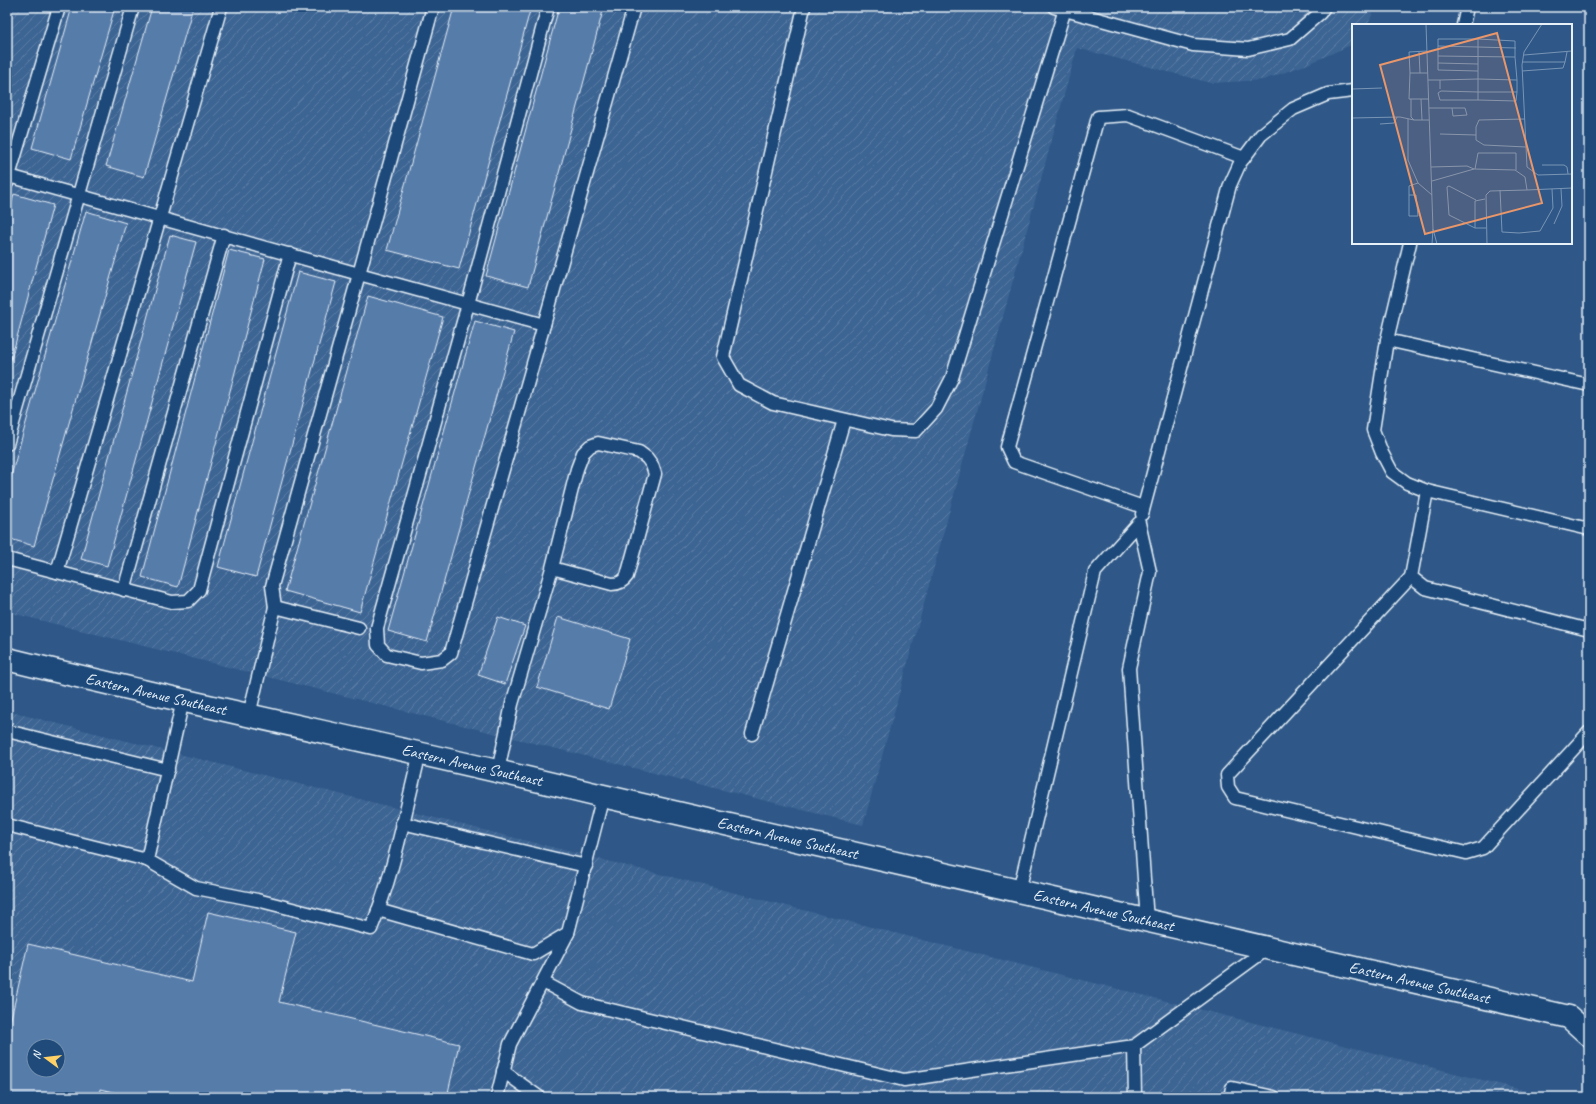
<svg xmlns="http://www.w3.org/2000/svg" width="1596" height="1104" font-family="Caveat,sans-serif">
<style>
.industrial{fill:url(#industrial-furrows);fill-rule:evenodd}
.building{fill:#577baa;stroke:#e8f1f8;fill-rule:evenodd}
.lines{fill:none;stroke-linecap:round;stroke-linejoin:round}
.service-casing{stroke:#e8f1f8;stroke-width:15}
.secondary-casing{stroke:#e8f1f8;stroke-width:25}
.service{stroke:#1f4a7a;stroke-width:12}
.secondary{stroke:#1f4a7a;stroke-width:22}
.labels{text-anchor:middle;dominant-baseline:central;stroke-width:3.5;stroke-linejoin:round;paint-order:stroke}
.street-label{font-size:16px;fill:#e8f1f8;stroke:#1f4a7a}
.inset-road{fill:none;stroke:#7995b5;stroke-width:1}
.view{fill:#e8966a;fill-opacity:0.15;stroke:#e8966a;stroke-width:2}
.inset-edge{fill:none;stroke:#e8f1f8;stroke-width:2}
</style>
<defs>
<pattern id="industrial-furrows" width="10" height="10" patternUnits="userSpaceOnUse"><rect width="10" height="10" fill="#3e6594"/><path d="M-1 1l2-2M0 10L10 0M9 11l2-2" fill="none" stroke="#5a7ca4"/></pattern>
</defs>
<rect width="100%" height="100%" fill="#2f5888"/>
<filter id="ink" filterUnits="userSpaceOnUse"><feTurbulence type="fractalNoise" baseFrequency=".025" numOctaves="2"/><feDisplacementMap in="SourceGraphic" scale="8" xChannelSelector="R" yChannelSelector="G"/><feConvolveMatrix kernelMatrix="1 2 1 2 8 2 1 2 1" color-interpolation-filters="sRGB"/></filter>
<g filter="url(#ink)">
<g class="industrial">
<polygon points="7,7 1375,7 1368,25 1353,25 1353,44 1308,64 1263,80 1211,83 1077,48 863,825 7,612"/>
<path d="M7,711L1550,1097H7ZM34,1046H58V1070H34Z"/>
</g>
<g class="building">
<polygon points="72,7 115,7 71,159 32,148"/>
<polygon points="152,7 193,7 144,177 106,166"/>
<polygon points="454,7 531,7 459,269 387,250"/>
<polygon points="559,7 604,7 528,287 486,276"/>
<polygon points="14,194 53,205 7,374 7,219"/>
<polygon points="86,211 126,223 34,546 7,538 7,490"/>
<polygon points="170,235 196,242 107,566 81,559"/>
<polygon points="229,250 265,259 178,587 142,577"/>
<polygon points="298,272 336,282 256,577 218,567"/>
<polygon points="368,296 443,317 360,612 285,591"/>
<polygon points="475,321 514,332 427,642 388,631"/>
<polygon points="498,617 525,626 505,684 478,675"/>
<polygon points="558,617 630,639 609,709 537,687"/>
<path d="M208,912L296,932L279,1002L459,1044L447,1097H134L100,1089L99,1097H7V1036L28,944L192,982ZM34,1046H58V1070H34Z"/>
<polygon points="588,1094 600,1097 588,1097"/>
</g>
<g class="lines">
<defs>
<g id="service">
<polyline points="548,7 468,304 377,628 378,645 387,655 421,663 442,660 451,653 634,7"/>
<polyline points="804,7 723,357 739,385 773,403 891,430 916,431 936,409 952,378 1065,9"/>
<polyline points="1054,7 1193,45 1248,49 1290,39 1320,13 1324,7"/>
<polyline points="1463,25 1467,7"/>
<polyline points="9,176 59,7"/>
<polyline points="7,183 9,176 359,274 433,7"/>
<polyline points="1410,243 1387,340 1373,430 1382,453 1392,472 1407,483 1427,491 1589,529"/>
<polyline points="1387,340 1589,385"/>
<polyline points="7,444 133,7"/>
<polyline points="1427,491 1411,577 1425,588 1589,630"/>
<polyline points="1143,507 1014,462 1007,447 1098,117 1128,115 1244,158"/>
<polyline points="1142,514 1230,185 1240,163 1261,135 1293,109 1328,94 1353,91"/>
<polyline points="7,559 172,602 188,601 199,590 290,254"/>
<polyline points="57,572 221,7"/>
<polyline points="1411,577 1227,775 1228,787 1235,798 1466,853 1483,848 1589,732"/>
<polyline points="124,590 224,235"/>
<polyline points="275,607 272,586 359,274 544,325"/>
<path d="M183,700L147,860L196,888L257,900L371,929C394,873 405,812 420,753"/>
<polyline points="249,715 275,607 359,628"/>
<polyline points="7,731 168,770"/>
<polyline points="752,734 844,420"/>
<path d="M498,771L512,704L552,568L577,469L583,453L590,446L598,443L639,452L647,458L652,465L655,474L627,576C623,582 619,584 612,584L552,568"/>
<polyline points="402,823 586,866"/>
<polyline points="7,825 147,860"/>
<polyline points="1019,891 1095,572 1139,523 1150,572 1129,668 1147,921"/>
<polyline points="378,910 533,954 568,933 603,796"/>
<polyline points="543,982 582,1003 904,1080 1134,1046 1267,949"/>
<polyline points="1134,1046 1135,1097"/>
<polyline points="503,1071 539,1097"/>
<polyline points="497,1097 510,1044 568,933"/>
<polyline points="1230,1097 1232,1088 1274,1097"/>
</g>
<g id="secondary">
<path id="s1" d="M7,659C205,708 405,748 603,796L1569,1017L1589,1035"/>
</g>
</defs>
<use href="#service" class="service-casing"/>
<use href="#secondary" class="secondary-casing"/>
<use href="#service" class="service"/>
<use href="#secondary" class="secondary"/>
</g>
</g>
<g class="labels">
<g class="street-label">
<text stroke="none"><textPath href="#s1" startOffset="153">Eastern Avenue Southeast</textPath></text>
<text stroke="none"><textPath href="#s1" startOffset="477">Eastern Avenue Southeast</textPath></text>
<text stroke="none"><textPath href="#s1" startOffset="801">Eastern Avenue Southeast</textPath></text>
<text stroke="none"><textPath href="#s1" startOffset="1125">Eastern Avenue Southeast</textPath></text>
<text stroke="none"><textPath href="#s1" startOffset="1449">Eastern Avenue Southeast</textPath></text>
</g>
</g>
<g transform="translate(1352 24)">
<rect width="220" height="220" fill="#2f5888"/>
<path class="inset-road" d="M74,0L81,205L80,220M190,0L172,28L170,41L175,143L186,151L220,150M86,22L164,24M67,28L68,49M172,31L220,27M86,32L163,33V17L126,15M163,33L165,56M170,38H213L215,28M86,39L126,40M126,47L86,46V15H126V55L165,56V68M170,47L211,44L213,38M58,49L57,28L75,27M76,49H58L57,75H77M76,56H88V65M88,56L126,55V76H88L86,69L89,67L126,68H165L164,77L126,76M0,65L30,64M59,75V93L62,96H77M69,75L70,96M77,84H113L115,91L101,92L100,84M0,94L48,93L62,96M56,95V136L66,159L80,171M173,95L127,96L124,103V116L132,121L174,123M28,100L42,99L45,93M88,110L124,111M190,141H212L215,143L216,150M79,143L115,142L122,145L80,157M122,145L163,146L173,153L175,166L220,164M123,145L126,129H164V146M148,166L150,208L167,209L188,207L201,184L200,165M57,171H64L66,192H57V162L66,159M133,175L123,177V204H134M202,200L210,182L209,165M123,204L97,191L95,163L97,162L124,176M81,205L85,220M135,220L134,171L138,167L175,166"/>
<path class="view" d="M145,9L190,179L73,210L28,41Z"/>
<rect width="220" height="220" class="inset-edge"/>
</g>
<rect width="1596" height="1104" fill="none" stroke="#1f4a7a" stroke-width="24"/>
<rect x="12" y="12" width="1572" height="1080" fill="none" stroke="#e8f1f8" stroke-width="1.5" filter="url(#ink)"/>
<g transform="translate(46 1058) rotate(285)"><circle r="19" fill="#1f4a7a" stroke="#6f8dac"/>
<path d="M0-3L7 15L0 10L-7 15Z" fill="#ffd166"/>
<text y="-6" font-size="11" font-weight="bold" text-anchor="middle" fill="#e8f1f8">N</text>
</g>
</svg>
